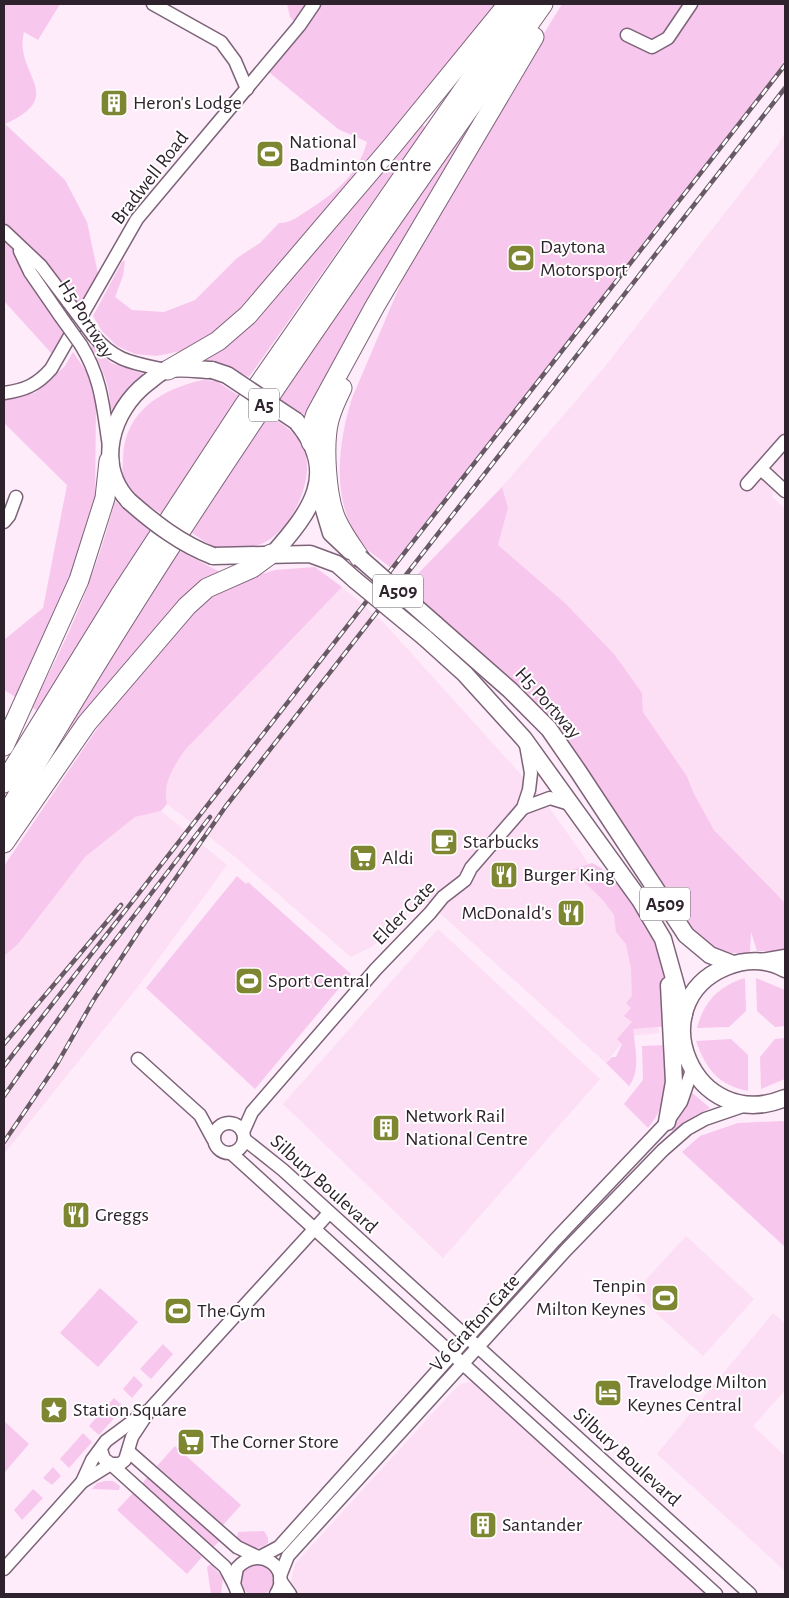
<svg xmlns="http://www.w3.org/2000/svg" width="789" height="1598" font-family="'Alegreya Sans',sans-serif">
<style>
.built{fill:#fcdef5}
.green{fill:#f7c7ed}
.lines{fill:none;stroke-linecap:round;stroke-linejoin:round}
.minor-casing{stroke:#7d6378;stroke-width:15}
.major-casing{stroke:#7d6378;stroke-width:19}
.highway-casing{stroke:#7d6378;stroke-width:21}
.minor{stroke:#fff;stroke-width:12}
.major{stroke:#fff;stroke-width:16}
.highway{stroke:#fff;stroke-width:19}
.rail-casing{stroke:#675a65;stroke-width:4.5}
.rail{stroke:#fff;stroke-width:2.5;stroke-dasharray:8;stroke-linecap:butt}
.minor-bridge-casing{stroke:#7d6378;stroke-width:15;stroke-linecap:butt}
.major-bridge-casing{stroke:#7d6378;stroke-width:19;stroke-linecap:butt}
.minor-bridge{stroke:#fff;stroke-width:12}
.major-bridge{stroke:#fff;stroke-width:16}
.labels{text-anchor:middle;dominant-baseline:central;stroke-width:4;stroke-linejoin:round;paint-order:stroke}
.shield{fill:#fff;stroke:#6d656b;stroke-width:1}
.shield-label{font-size:19px;font-weight:bold;fill:#2e232c}
.poi-label{font-size:20px;fill:#2e232c;stroke:#fff;text-anchor:start}
.street-label{font-size:20px;fill:#2e232c;stroke:#fff}
</style>
<rect width="100%" height="100%" fill="#feecfa"/>
<g class="built">
<polygon points="785,132 785,478 778,472 772,497 785,509 785,903 714,830 693,792 687,775 643,712 642,693 564,602 498,545 508,508 502,487 603,369 778,145"/>
<polygon points="342,587 384,623 544,800 634,928 652,973 659,1033 627,1036 606,1063 422,897 373,946 351,957 234,856 167,804 165,797 168,779 173,766 186,749"/>
<polygon points="161,811 227,865 137,988 4,1154 4,956 18,944 85,857 135,817"/>
<polygon points="438,929 600,1079 443,1258 283,1104"/>
<polygon points="686,1236 754,1299 703,1356 634,1293"/>
<polygon points="773,1313 785,1323 785,1390 753,1426 785,1456 785,1571 657,1454"/>
<polygon points="473,1381 481,1385 713,1594 296,1594 291,1583 295,1564 452,1392 461,1384"/>
</g>
<g class="green">
<path d="M4,4H60L38,40L24,32C13,75 69,95 5,124L65,180L87,222L98,274L53,355L4,301Z"/>
<path d="M287,4H498L280,267L217,335L186,350L156,356L135,354L117,346L102,331L93,316L122,262L125,260L123,276L115,297L132,310L164,312L195,300L237,258L260,243L279,223C291,223 297,217 307,211C335,193 358,175 367,142L338,129L264,68L299,26L290,17Z"/>
<path d="M562,4H785V63L391,568C382,560 369,553 362,543C330,503 338,443 352,398L410,262L463,166Z"/>
<polygon points="509,67 308,417 278,398"/>
<polygon points="422,124 425,127 249,377 227,367 201,362 233,341 324,241"/>
<path d="M93,345L111,363L144,374L130,385L112,410H110C111,386 102,368 91,347Z"/>
<polygon points="73,352 88,374 96,405 95,503 55,620 17,698 4,690 4,640 43,608 67,485 4,423 4,398 35,393 65,366"/>
<path d="M202,380L216,381L241,397L165,516C150,506 134,498 125,482C121,476 123,466 123,459C124,411 161,390 202,380Z"/>
<path d="M267,414C280,423 293,430 301,443C319,472 294,526 267,541C253,549 230,552 215,547C207,544 199,537 192,533Z"/>
<polygon points="502,487 508,508 498,545 564,602 614,654 642,693 643,712 687,776 693,792 714,830 785,903 785,951 757,951 751,932 750,953 731,953 716,948 704,940 655,890 578,771 565,733 515,685 425,606 409,583"/>
<path d="M115,501L151,532L39,712L31,707C68,641 96,574 115,501Z"/>
<polygon points="178,550 222,573 75,734 67,730"/>
<path d="M315,567L342,587L186,749C174,765 162,784 167,804L161,811L135,817L85,857L18,944L4,956V866L105,717L198,605L246,579L275,570Z"/>
<path d="M592,863C620,874 655,936 662,965C667,984 667,1006 669,1026L633,1029C635,1048 641,1070 629,1086L606,1063L612,1057H616L622,1044L617,1039L632,1022L624,1016L631,1008L626,1003L632,996L631,968L626,944L616,932L614,915L603,900L572,870Z"/>
<polygon points="237,876 246,884 248,882 351,974 255,1089 146,988"/>
<path d="M745,978L746,1011L729,1027L697,1028C704,1001 719,986 745,978Z"/>
<polygon points="756,978 785,990 785,1026 775,1027 757,1011"/>
<polygon points="785,1038 785,1079 761,1089 760,1057 775,1039"/>
<path d="M731,1039L748,1055V1091C718,1085 706,1069 696,1041Z"/>
<path d="M666,1045C669,1077 669,1103 648,1128L624,1104L643,1080L642,1046Z"/>
<polygon points="690,1091 710,1108 696,1115 673,1132 671,1129 686,1104"/>
<polygon points="782,1121 785,1122 785,1247 682,1152 700,1136 738,1123"/>
<polygon points="100,1288 138,1322 98,1367 60,1333"/>
<polygon points="163,1344 173,1354 151,1379 140,1369"/>
<polygon points="134,1376 143,1385 132,1398 123,1389"/>
<polygon points="114,1398 124,1407 99,1435 89,1426"/>
<polygon points="4,1421 29,1444 4,1473"/>
<polygon points="83,1433 92,1442 69,1468 60,1459"/>
<polygon points="175,1446 241,1505 223,1525 157,1466"/>
<polygon points="53,1467 61,1476 52,1485 43,1478"/>
<polygon points="148,1476 220,1540 213,1548 142,1484"/>
<polygon points="105,1481 113,1481 120,1486 119,1490 92,1489 97,1483"/>
<polygon points="33,1489 43,1498 22,1520 14,1510"/>
<polygon points="133,1493 202,1557 187,1574 117,1510"/>
<path d="M264,1531L268,1538V1543C255,1553 247,1547 237,1538L238,1532Z"/>
<circle cx="257" cy="1580" r="16"/>
<polygon points="211,1564 223,1578 221,1594 211,1594 207,1567"/>
</g>
<g class="lines">
<defs>
<g id="minor">
<polyline points="153,4 221,42 235,61 247,89"/>
<polyline points="627,35 652,47 668,38 691,4"/>
<polyline points="4,231 41,266 69,303"/>
<polyline points="20,251 30,272 61,317"/>
<path d="M93,335C115,362 134,363 166,370"/>
<path d="M81,345C102,379 103,408 109,446"/>
<path d="M4,393C25,390 37,385 51,369L137,219L299,26L314,4"/>
<polyline points="761,469 785,491"/>
<polyline points="747,484 785,441"/>
<polyline points="4,522 9,516 16,497"/>
<polyline points="523,808 550,798 573,805"/>
<polyline points="761,960 785,956"/>
<polyline points="138,1059 200,1115 213,1139"/>
<circle cx="229" cy="1138" r="15"/>
<polyline points="243,1132 252,1112 376,969 430,913 443,897 465,880 471,868 523,808 529,790 531,773 526,745"/>
<polyline points="244,1139 283,1170 750,1594"/>
<polyline points="231,1153 716,1594"/>
<polyline points="101,1450 104,1459 111,1464 120,1464 125,1460 132,1437 151,1408 329,1213"/>
<polyline points="128,1451 237,1547 258,1557"/>
<polyline points="112,1465 225,1567 234,1584"/>
<polyline points="82,1482 111,1464"/>
<polyline points="260,1557 279,1547 555,1240 667,1122 681,1102 692,1070"/>
<polyline points="4,1569 82,1482 92,1460 106,1441 145,1412"/>
<polyline points="280,1576 288,1556 566,1250 663,1150 687,1129 705,1119 746,1105"/>
<polyline points="280,1580 290,1594"/>
<path d="M238,1594L234,1584L237,1568C259,1544 293,1568 276,1594"/>
</g>
<g id="major">
<polyline points="317,486 331,533 350,551"/>
<path d="M129,501C95,465 111,411 147,383C153,379 159,372 166,370C179,366 199,370 212,370"/>
<path d="M273,554C310,512 341,473 296,421"/>
<polyline points="213,556 310,554 337,564 355,580"/>
<polyline points="435,624 510,690 549,729 578,771 686,935 710,955 733,964"/>
<polyline points="424,637 465,674 524,739 640,900 663,939 684,1014"/>
<path d="M785,969C767,959 746,959 726,967C639,1003 693,1136 785,1098"/>
<polyline points="667,1122 674,1082 669,985"/>
</g>
<g id="highway">
<polyline points="168,370 218,341 248,315 393,145 508,4"/>
<path d="M342,388C337,398 332,409 329,420C323,444 326,496 336,519C342,533 351,545 360,558"/>
<polyline points="311,442 312,426 316,414 375,306 534,37"/>
<polyline points="4,746 79,580 105,498 109,461"/>
<polyline points="4,783 120,595 243,407 523,4"/>
<path d="M4,819C166,536 355,270 543,4"/>
<polyline points="4,843 87,723 187,606 207,588 252,568 271,554"/>
</g>
</defs>
<use href="#minor" class="minor-casing"/>
<use href="#major" class="major-casing"/>
<use href="#highway" class="highway-casing"/>
<use href="#minor" class="minor"/>
<use href="#major" class="major"/>
<use href="#highway" class="highway"/>
<defs>
<g id="rail">
<polyline points="4,1044 121,905"/>
<polyline points="4,1066 785,65"/>
<polyline points="4,1096 100,960 210,817"/>
<polyline points="4,1142 57,1064 93,1001 141,928 226,806 785,88"/>
</g>
</defs>
<use href="#rail" class="rail-casing"/>
<use href="#rail" class="rail"/>
<defs>
<g id="minor-bridge">
<polyline points="69,303 93,335"/>
<polyline points="61,317 81,345"/>
</g>
<g id="major-bridge">
<polyline points="212,370 227,375 296,421"/>
<path d="M129,501C154,523 181,544 213,556"/>
<polyline points="360,558 435,624"/>
<polyline points="355,580 424,637"/>
</g>
</defs>
<use href="#minor-bridge" class="minor-bridge-casing"/>
<use href="#major-bridge" class="major-bridge-casing"/>
<use href="#minor-bridge" class="minor-bridge"/>
<use href="#major-bridge" class="major-bridge"/>
</g>
<defs>
<symbol id="building-square" viewBox="-11 -11 22 22"><rect x="-9" y="-9" width="18" height="18" rx="4" fill="#7e8632" stroke="#fff"/><path d="M-4-6H4V6H1V3H-1V6H-4ZM-2.5-4.3h1.7v1.8h-1.7ZM.8-4.3h1.7v1.8H.8ZM-2.5-1h1.7V.8h-1.7ZM.8-1h1.7V.8H.8Z" fill="#fff"/></symbol>
<symbol id="stadium-square" viewBox="-11 -11 22 22"><rect x="-9" y="-9" width="18" height="18" rx="4" fill="#7e8632" stroke="#fff"/><path d="M0-5a6.5 5 0 1 0 0 10a6.5 5 0 1 0 0-10ZM-3.5-1.8h7v3.6h-7Z" fill="#fff"/></symbol>
<symbol id="cafe-square" viewBox="-11 -11 22 22"><rect x="-9" y="-9" width="18" height="18" rx="4" fill="#7e8632" stroke="#fff"/><path d="M-5.5-4.5H6V0H3Q3 3.5 0 3.5H-2.5Q-5.5 3.5-5.5 0ZM3-3.2v2h1.7v-2ZM-6 4.5H4V6H-6Z" fill="#fff"/></symbol>
<symbol id="supermarket-square" viewBox="-11 -11 22 22"><rect x="-9" y="-9" width="18" height="18" rx="4" fill="#7e8632" stroke="#fff"/><path d="M-6-5.5h2.5l.6 2H6L4.5 2H-2.5L-4.4-4H-6ZM-1.5 3.2a1.3 1.3 0 1 0 .1 0ZM3 3.2a1.3 1.3 0 1 0 .1 0Z" fill="#fff"/></symbol>
<symbol id="restaurant-square" viewBox="-11 -11 22 22"><rect x="-9" y="-9" width="18" height="18" rx="4" fill="#7e8632" stroke="#fff"/><path d="M-5-6h1v4h1v-4h1v4h1v-4h1v5L-1.5 .5V6h-2V.5L-5-1ZM5-6V6H3V1.5H1.5Q1.5-4 5-6Z" fill="#fff"/></symbol>
<symbol id="hotel-square" viewBox="-11 -11 22 22"><rect x="-9" y="-9" width="18" height="18" rx="4" fill="#7e8632" stroke="#fff"/><path d="M-6-4.5h1.5V1H6V5H4.5V3h-9V5H-6ZM-4 0a1.8 1.8 0 1 1 3.6 0ZM.5 0V-2.5h3Q6-2.5 6 0Z" fill="#fff"/></symbol>
<symbol id="sight-square" viewBox="-11 -11 22 22"><rect x="-9" y="-9" width="18" height="18" rx="4" fill="#7e8632" stroke="#fff"/><path d="M0-6L1.8-2.2L6-1.7L2.9 1.2L3.7 5.4L0 3.3L-3.7 5.4L-2.9 1.2L-6-1.7L-1.8-2.2Z" fill="#fff"/></symbol>
</defs>
<g fill-rule="evenodd">
<use href="#building-square" x="98" y="87" width="32" height="32"/>
<use href="#stadium-square" x="254" y="138" width="32" height="32"/>
<use href="#stadium-square" x="505" y="242" width="32" height="32"/>
<use href="#cafe-square" x="428" y="826" width="32" height="32"/>
<use href="#supermarket-square" x="347" y="842" width="32" height="32"/>
<use href="#restaurant-square" x="488" y="859" width="32" height="32"/>
<use href="#restaurant-square" x="555" y="897" width="32" height="32"/>
<use href="#stadium-square" x="233" y="965" width="32" height="32"/>
<use href="#building-square" x="370" y="1112" width="32" height="32"/>
<use href="#restaurant-square" x="60" y="1199" width="32" height="32"/>
<use href="#stadium-square" x="649" y="1282" width="32" height="32"/>
<use href="#stadium-square" x="162" y="1295" width="32" height="32"/>
<use href="#hotel-square" x="592" y="1377" width="32" height="32"/>
<use href="#sight-square" x="38" y="1394" width="32" height="32"/>
<use href="#supermarket-square" x="175" y="1426" width="32" height="32"/>
<use href="#building-square" x="467" y="1509" width="32" height="32"/>
</g>
<g class="labels">
<g class="shield">
<rect x="249" y="388.5" width="30" height="33" rx="4"/>
<rect x="373" y="574.5" width="50" height="33" rx="4"/>
<rect x="640" y="887.5" width="50" height="33" rx="4"/>
</g>
<g class="shield-label">
<text x="264" y="405">A5</text>
<text x="398" y="591">A509</text>
<text x="665" y="904">A509</text>
</g>
<g class="poi-label">
<text x="133" y="103">Heron's Lodge</text>
<text x="289" y="142">National<tspan x="289" dy="23">Badminton Centre</tspan></text>
<text x="540" y="247">Daytona<tspan x="540" dy="23">Motorsport</tspan></text>
<text x="463" y="842">Starbucks</text>
<text x="382" y="858">Aldi</text>
<text x="523" y="875">Burger King</text>
<text x="552" y="913" text-anchor="end">McDonald's</text>
<text x="268" y="981">Sport Central</text>
<text x="405" y="1116">Network Rail<tspan x="405" dy="23">National Centre</tspan></text>
<text x="95" y="1215">Greggs</text>
<text x="646" y="1286" text-anchor="end">Tenpin<tspan x="646" dy="23">Milton Keynes</tspan></text>
<text x="197" y="1311">The Gym</text>
<text x="627" y="1382">Travelodge Milton<tspan x="627" dy="23">Keynes Central</tspan></text>
<text x="73" y="1410">Station Square</text>
<text x="210" y="1442">The Corner Store</text>
<text x="502" y="1525">Santander</text>
</g>
<g class="street-label">
<text transform="translate(150 178) rotate(-52)">Bradwell Road</text>
<text transform="translate(86 319) rotate(58)">H5 Portway</text>
<text transform="translate(548 703) rotate(48)">H5 Portway</text>
<text transform="translate(404 913) rotate(-46)">Elder Gate</text>
<text transform="translate(324 1184) rotate(42)">Silbury Boulevard</text>
<text transform="translate(475 1323) rotate(-48)">V6 Grafton Gate</text>
<text transform="translate(627 1457) rotate(42)">Silbury Boulevard</text>
</g>
</g>
<rect width="789" height="1598" fill="none" stroke="#2e232c" stroke-width="10"/>
</svg>
